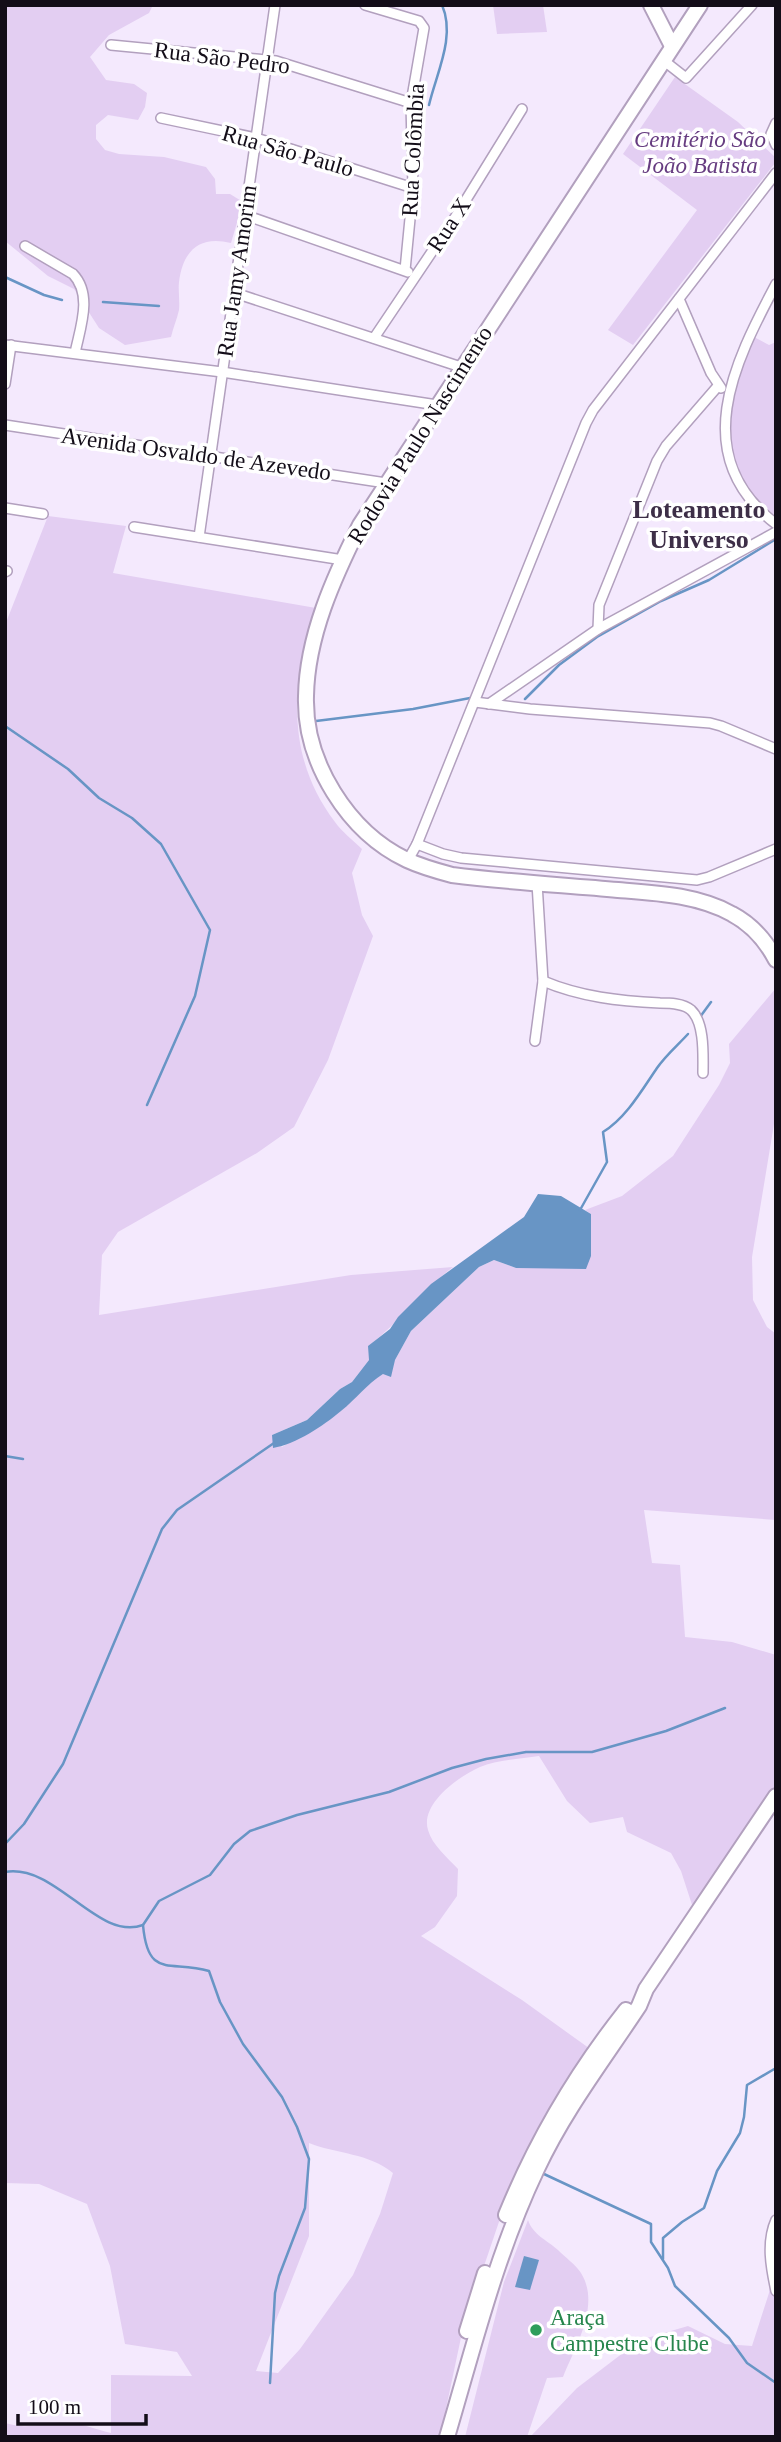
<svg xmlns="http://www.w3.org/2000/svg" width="781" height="2442" font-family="'Times New Roman',serif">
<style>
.green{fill:#e3cef2;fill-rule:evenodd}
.water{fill:#6895c5}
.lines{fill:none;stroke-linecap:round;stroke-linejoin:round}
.stream{stroke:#6895c5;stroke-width:2.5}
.minor-casing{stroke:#b2a0be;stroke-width:12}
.primary-casing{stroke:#b2a0be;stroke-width:18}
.minor{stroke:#fff;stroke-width:9}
.primary{stroke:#fff;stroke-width:14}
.leisure-dot{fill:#2e9e5b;stroke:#fff;stroke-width:2.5}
.labels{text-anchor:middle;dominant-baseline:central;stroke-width:7;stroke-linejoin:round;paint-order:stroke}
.street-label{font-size:23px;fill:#130d18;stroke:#fff}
.park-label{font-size:23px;font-style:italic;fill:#663c80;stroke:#fff}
.leisure-label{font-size:23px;fill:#27864d;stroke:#fff;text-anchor:start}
.quarter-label{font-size:26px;font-weight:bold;fill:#3d2e47;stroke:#fff}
</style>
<rect width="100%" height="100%" fill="#f4e9fd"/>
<g class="green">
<path d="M5,5H153L149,13L109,35L90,57L106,80L134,84L147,93L145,107L138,120L108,115L96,125V139L105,150L119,154L164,157L206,167L215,179L216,194H230L243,202L231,243C200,235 183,250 179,282C178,291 180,301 179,310C177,319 173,328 171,337L125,345L99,328L74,289L48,276L5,241Z"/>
<polygon points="493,5 543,5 547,32 497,34"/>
<polygon points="675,77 738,122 776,158 775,163 633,345 608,330 697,210 623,154"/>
<path d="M754,337L769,345L776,342V516C742,490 728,458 730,416C731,407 730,396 732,388C737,371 747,354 754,337Z"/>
<path d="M48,516L126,526L113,573L316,608C291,682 285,756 335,822C342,832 353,840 362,849L352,873L362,915L373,936L328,1060L294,1127L257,1153L118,1232L102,1255L99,1315L351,1275L453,1267C422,1291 399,1322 369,1346V1360L352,1382L340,1389L307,1420L272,1435L282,1447L342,1410L373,1380L383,1374L395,1360L411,1331L479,1267L494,1260L516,1268L591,1256V1214L585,1210L622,1196L673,1156L719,1085L730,1063L729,1044L776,988V1123L774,1124L752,1257L753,1300L767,1327L776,1334V1520L644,1510L652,1563L680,1565L685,1637L732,1642L776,1655V1784L694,1911L681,1871L671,1853L627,1832L623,1817L590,1823L567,1801L539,1756C520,1759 497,1760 480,1767C459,1776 420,1804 428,1830C432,1845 448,1858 458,1869L457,1896L435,1927L421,1936L522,2000L593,2051L504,2207L463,2328L440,2437H5V2423C27,2429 34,2425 56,2423C75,2421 93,2428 111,2433V2375L192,2376L177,2352L125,2344L110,2266L87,2204L39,2184L5,2183V625ZM309,2143C337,2154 369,2153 393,2173L380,2214L353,2275L300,2349L278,2373L256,2371L309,2236Z"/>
<path d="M528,2220C533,2235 547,2240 558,2250C565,2257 576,2265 581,2273C601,2305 575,2347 563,2377L547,2378L527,2437H465L504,2282Z"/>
<polygon points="776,2249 776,2437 530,2437 577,2388 640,2340 688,2326 725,2344 752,2346 769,2293"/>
</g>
<g class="water">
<path d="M538,1194L561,1196L591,1214V1256L586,1269L516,1268L494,1260L479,1267L411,1331L395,1360L391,1377L383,1374C367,1384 356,1399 341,1411C323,1426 296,1444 273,1448L272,1435L307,1420L340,1389L352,1382L369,1360L368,1346L390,1329L398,1317L431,1284L524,1217Z"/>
<polygon points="524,2256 539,2260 530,2290 515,2287"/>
</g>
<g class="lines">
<g class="stream">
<path d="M429,105C436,74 456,37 442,5"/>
<polyline points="5,277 44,295 62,300"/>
<polyline points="103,302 159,306"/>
<polyline points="525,699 559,665 597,637 661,601 709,580 776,539"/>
<polyline points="316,721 413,709 470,698"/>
<polyline points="5,726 68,769 99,798 132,818 161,844 210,930 195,996 147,1105"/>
<polyline points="700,1017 711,1002"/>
<path d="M580,1210L607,1162L603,1132C626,1118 642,1090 657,1068C666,1055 678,1045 688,1034"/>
<polyline points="5,1456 23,1459"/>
<polyline points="5,1844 24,1824 63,1764 162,1529 177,1510 274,1443"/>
<path d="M5,1872C56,1863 98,1942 143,1925"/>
<polyline points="544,2174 651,2224 651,2242 668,2268 675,2286 729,2338 747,2363 776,2383"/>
<polyline points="663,2259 663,2238 682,2222 704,2208 717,2171 740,2133 744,2117 747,2085 776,2068"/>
<path d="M270,2383L275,2293L279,2276L305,2208L309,2159L297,2127L282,2097L243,2044L220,2002L209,1971C171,1959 148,1981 143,1925L159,1901L210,1875L234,1844L250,1831L297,1815L389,1792L452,1768L486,1759L526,1752H592L666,1731L725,1708"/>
</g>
<defs>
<g id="minor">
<polyline points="365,5 419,21 424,28 411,103 413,188 405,270"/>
<polyline points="111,45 276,61 411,103"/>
<polyline points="663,60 686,78 752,5"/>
<polyline points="161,118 256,138 413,188"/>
<polyline points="776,123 771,134 776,145"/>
<polyline points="245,215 408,272"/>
<path d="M25,246L73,274C93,295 80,328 75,353"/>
<path d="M776,284C734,363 687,456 776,524"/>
<polyline points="235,293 461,367"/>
<polyline points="679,299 711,373 721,388"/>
<polyline points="374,338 456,216 522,109"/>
<polyline points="5,345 222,372 437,405"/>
<polyline points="5,384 11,345"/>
<polyline points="5,425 386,483"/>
<polyline points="5,508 43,514"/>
<polyline points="134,527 343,560"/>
<polyline points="199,537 275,5"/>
<polyline points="5,572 7,571"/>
<polyline points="598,629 599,605 657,461 666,446 718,386"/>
<polyline points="475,702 530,709 710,723 721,726 776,749"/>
<polyline points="489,704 598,629 776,532"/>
<polyline points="417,844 443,854 461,858 697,880 709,877 776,849"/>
<polyline points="408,860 417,844 586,423 593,410 776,173"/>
<path d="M543,981C581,997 619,1001 660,1003C669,1003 683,1003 691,1010C705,1023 703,1056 703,1073"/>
<polyline points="535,1041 543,981 537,883"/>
<path d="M776,2220C766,2242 771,2268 776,2291"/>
</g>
<g id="primary">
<polyline points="651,5 672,46"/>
<path d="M700,5L360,525C334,577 307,636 306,696C304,762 348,832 407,860C422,867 437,871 452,875C507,882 563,885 618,890C656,893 698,895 732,914C751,924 766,941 776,960"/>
<path d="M506,2215C536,2141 577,2072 626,2010"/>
<polyline points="467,2331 485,2273"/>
<path d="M447,2437C474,2346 496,2255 537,2169C564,2111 604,2059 639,2006L646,1989L776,1796"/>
</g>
</defs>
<use href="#minor" class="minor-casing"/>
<use href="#primary" class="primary-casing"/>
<use href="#minor" class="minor"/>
<use href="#primary" class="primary"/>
</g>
<circle class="leisure-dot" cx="536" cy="2330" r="7"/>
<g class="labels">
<g class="street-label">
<text transform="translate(222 58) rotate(7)">Rua São Pedro</text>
<text transform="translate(413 150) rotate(-87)">Rua Colômbia</text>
<text transform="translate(288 151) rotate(16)">Rua São Paulo</text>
<text transform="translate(449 225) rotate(-57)">Rua X</text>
<text transform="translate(237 271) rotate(-82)">Rua Jamy Amorim</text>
<text transform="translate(420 435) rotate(-58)">Rodovia Paulo Nascimento</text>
<text transform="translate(196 454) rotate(8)">Avenida Osvaldo de Azevedo</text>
</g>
<g class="park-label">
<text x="700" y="139">Cemitério São<tspan x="700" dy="26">João Batista</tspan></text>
</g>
<g class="leisure-label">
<text x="550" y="2317">Araça<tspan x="550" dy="26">Campestre Clube</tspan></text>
</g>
<g class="quarter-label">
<text x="699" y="509">Loteamento<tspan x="699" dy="30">Universo</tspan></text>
</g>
</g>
<rect width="781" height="2442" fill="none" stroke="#130d18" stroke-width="14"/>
<path d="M18 2414v10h128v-10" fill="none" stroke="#130d18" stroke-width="3.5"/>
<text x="28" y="2414" font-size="21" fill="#130d18" stroke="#ffffff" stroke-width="5" paint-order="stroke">100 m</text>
</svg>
